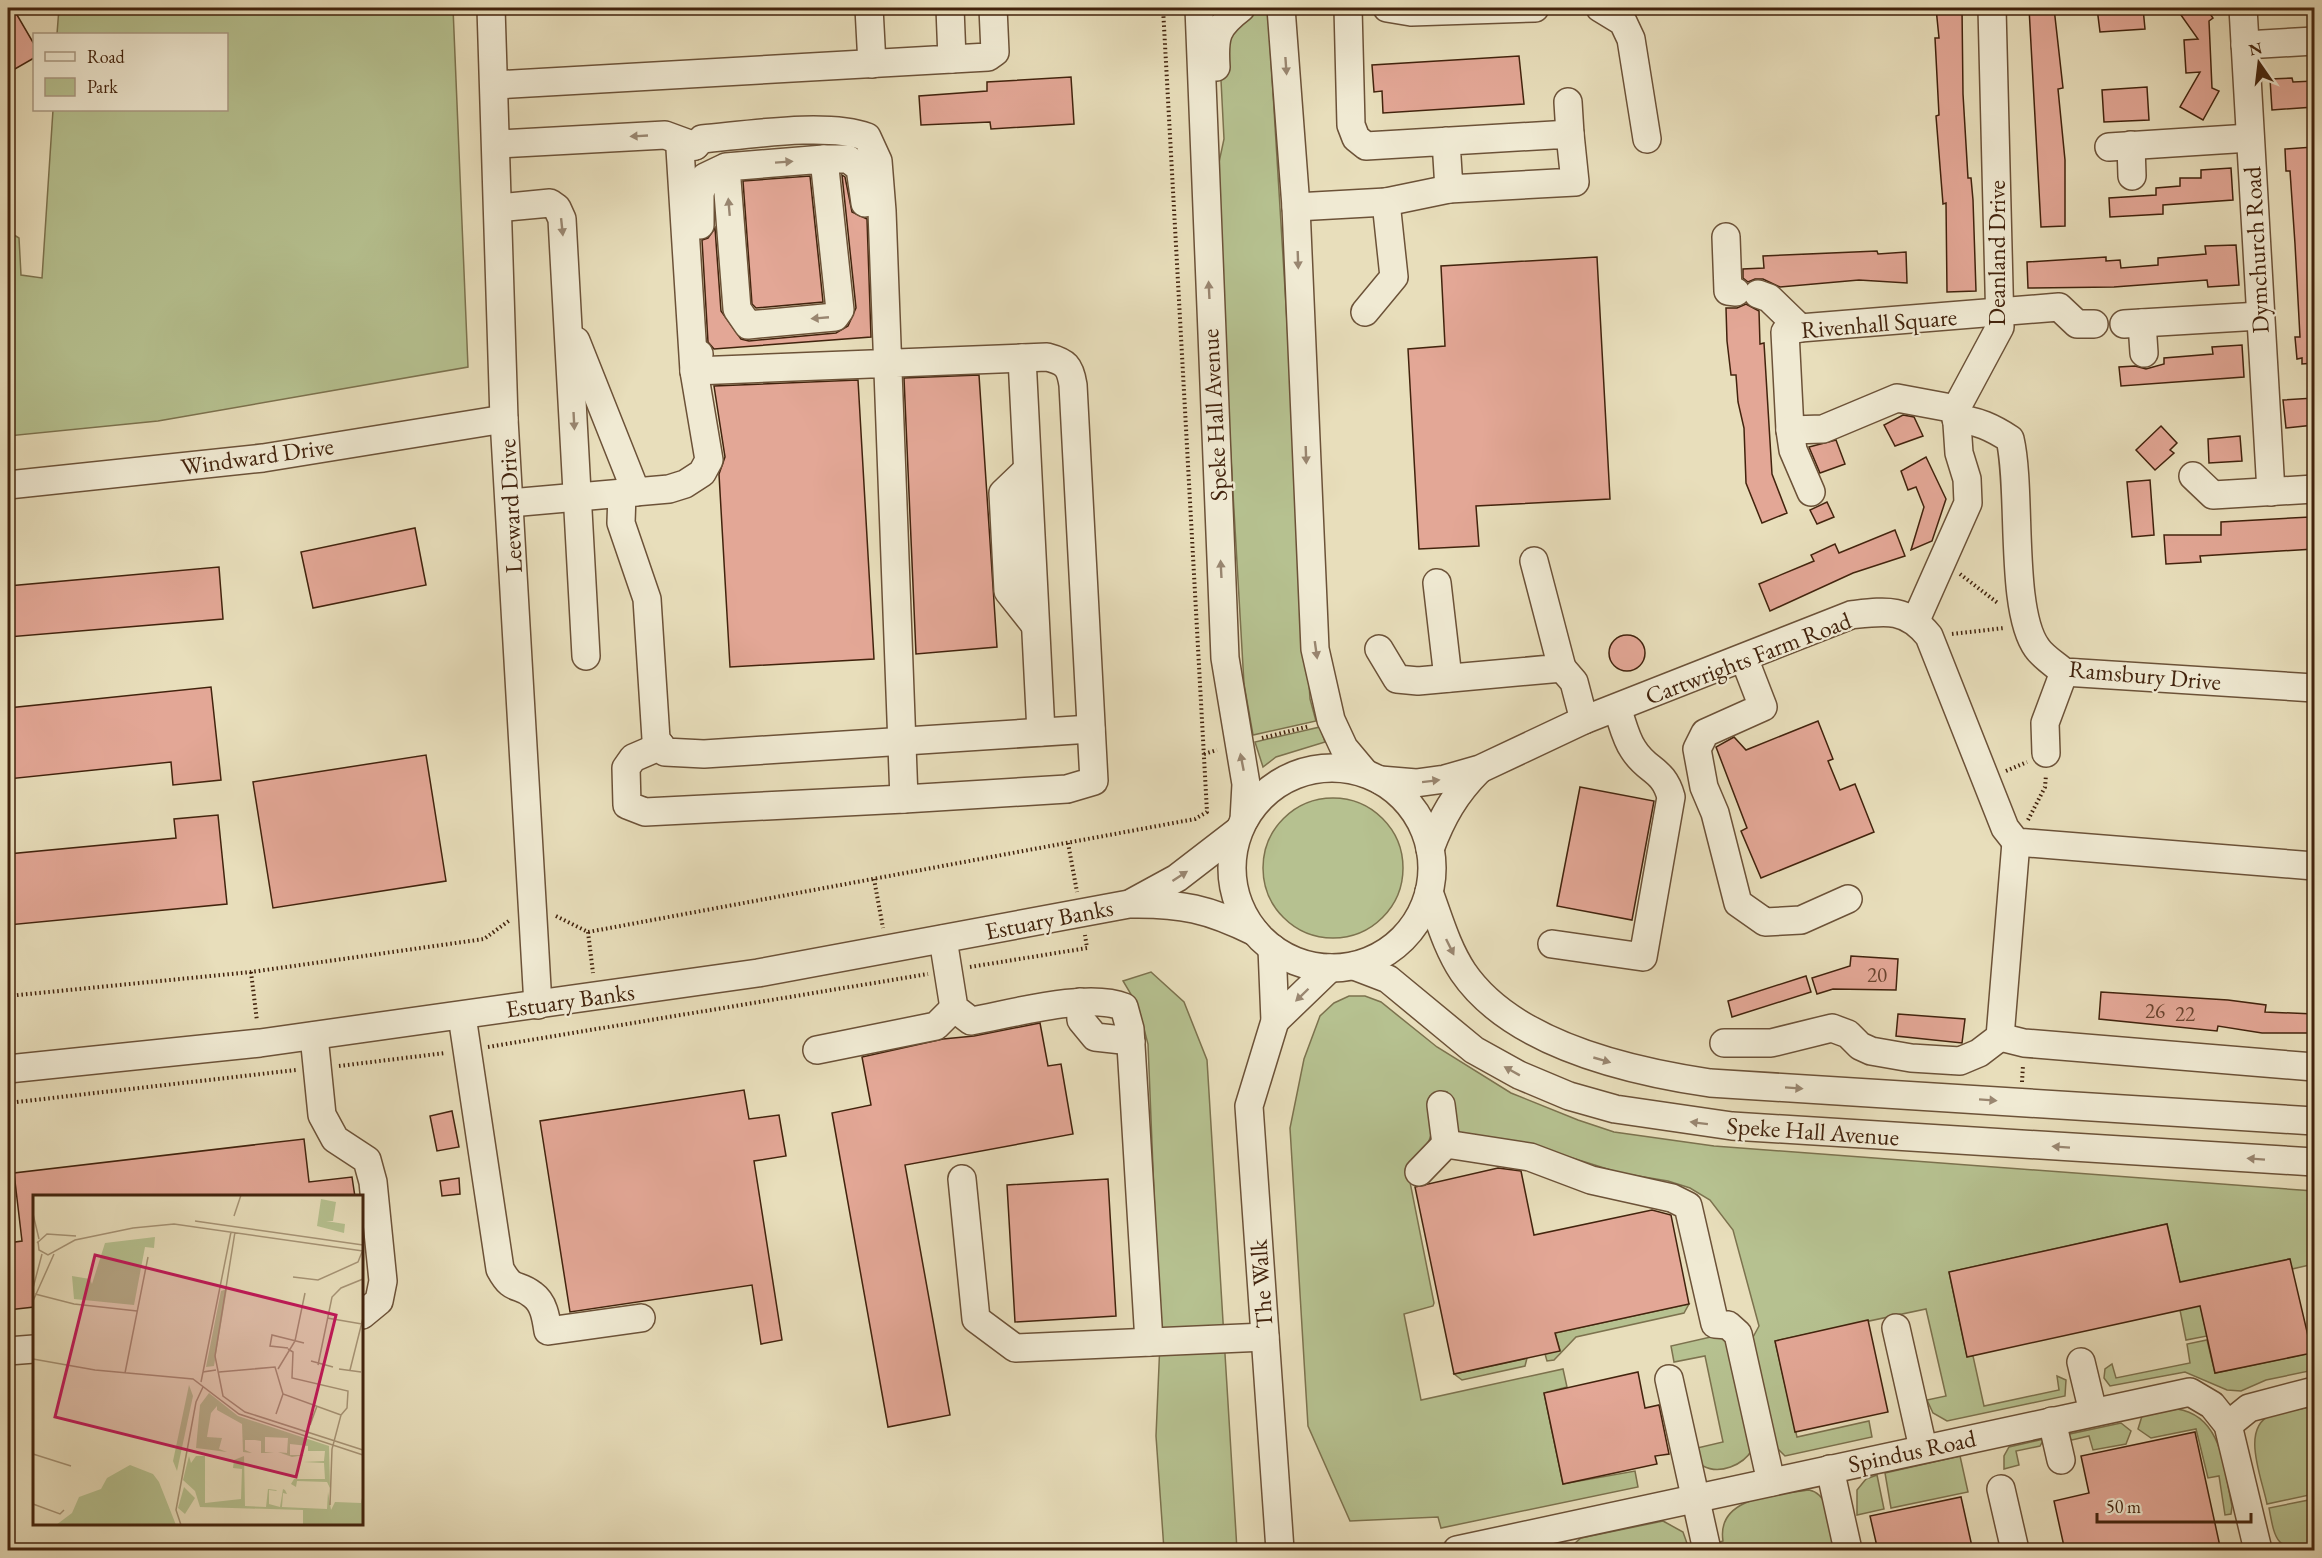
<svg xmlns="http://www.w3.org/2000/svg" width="2322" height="1558" font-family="'EB Garamond',serif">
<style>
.green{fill:#b6c190;stroke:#7c724e;stroke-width:1.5}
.building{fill:#e3a796;stroke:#42230d;stroke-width:1.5}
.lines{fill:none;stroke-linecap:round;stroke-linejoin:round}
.minor-casing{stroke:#6c5238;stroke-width:30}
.path{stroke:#42230d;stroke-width:4;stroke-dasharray:1.5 3;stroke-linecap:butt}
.minor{stroke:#f0ead3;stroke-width:27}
.oneway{fill:#998670}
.labels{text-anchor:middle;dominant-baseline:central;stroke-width:4.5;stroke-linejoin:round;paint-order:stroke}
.number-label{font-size:21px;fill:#6a442f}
.street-label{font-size:24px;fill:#42230d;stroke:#f0ead3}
.inset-road{fill:none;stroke:#a69375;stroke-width:1.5}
.view{fill:#c2185b;fill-opacity:0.15;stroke:#c2185b;stroke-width:3}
.inset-edge{fill:none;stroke:#42230d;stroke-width:3}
</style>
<rect width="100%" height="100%" fill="#e8debb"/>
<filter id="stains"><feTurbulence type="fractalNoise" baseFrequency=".00333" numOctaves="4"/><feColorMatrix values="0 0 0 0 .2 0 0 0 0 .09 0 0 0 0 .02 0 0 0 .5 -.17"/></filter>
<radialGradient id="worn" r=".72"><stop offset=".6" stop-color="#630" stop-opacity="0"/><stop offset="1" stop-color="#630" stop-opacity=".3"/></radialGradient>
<g class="green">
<polygon points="59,8 453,8 468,367 158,421 8,436 8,231 19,238 21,275 42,278 53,110 226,110 226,34 57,34"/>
<polygon points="1268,11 1310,699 1316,721 1253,735 1244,684 1215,181 1224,139 1219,41 1249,13"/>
<polygon points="1320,727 1325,742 1276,757 1263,767 1255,742"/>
<circle cx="1333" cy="868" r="70"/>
<polygon points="1151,972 1184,1002 1207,1060 1237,1550 1164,1550 1156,1436 1160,1342 1148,1044 1138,1006 1123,981"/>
<path d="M1349,996H1365L1381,1002L1437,1047L1511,1093L1578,1120L1614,1132L1714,1146L2314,1191V1264L2292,1269L2289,1259L2195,1279L2207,1336L2186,1340L2180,1310L2186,1309L2167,1224L1949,1272L1967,1356H1973L1984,1406L2059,1390L2057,1376L2066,1380L2065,1396L1947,1421L1933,1413L1927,1400L1946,1396L1926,1309L1775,1341L1797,1437L1869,1421L1872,1437L1785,1456L1774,1445L1752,1339L1759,1326L1733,1230L1710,1200L1690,1188L1668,1181L1620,1173L1566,1156L1461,1134L1455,1127L1447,1092L1430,1096C1431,1140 1439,1133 1407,1167L1434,1303L1433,1306L1404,1314L1421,1400L1563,1369L1567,1387L1544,1393L1563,1484L1635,1471L1638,1487L1441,1528L1438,1517L1350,1521L1308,1426L1290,1128L1304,1059L1320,1016L1334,1003Z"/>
<polygon points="1689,1304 1684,1313 1576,1337 1554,1360 1547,1361 1545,1354 1560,1350 1555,1333"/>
<path d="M1715,1336L1726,1340L1752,1450C1743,1465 1720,1475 1703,1466L1693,1449L1723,1442L1705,1356L1674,1362L1671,1346Z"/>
<polygon points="2207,1340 2215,1373 2311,1353 2311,1350 2314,1349 2314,1370 2266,1380 2241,1391 2227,1390 2185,1372 2110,1386 2104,1378 2105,1369 2112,1364 2116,1378 2190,1363 2187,1344"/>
<polygon points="1527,1358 1525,1366 1462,1380 1454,1374"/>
<path d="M2314,1406V1494L2267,1504C2262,1478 2240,1428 2271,1415Z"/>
<path d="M2177,1409C2223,1416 2224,1470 2232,1506L2231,1514L2225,1515L2219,1476L2208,1478L2196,1429L2151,1438L2138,1429L2142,1416Z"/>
<polygon points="2121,1423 2131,1431 2126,1444 2093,1450 2089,1436 2072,1440 2065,1435"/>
<polygon points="2044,1439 2040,1446 2016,1451 2019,1465 2004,1469 2004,1456 2009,1447"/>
<polygon points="1960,1456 1968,1492 1891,1508 1885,1473"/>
<polygon points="1877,1475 1884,1509 1857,1515 1857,1490 1866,1479"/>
<path d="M1809,1490C1831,1494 1834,1532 1839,1550H1719L1717,1543L1723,1541C1716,1496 1777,1495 1809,1490Z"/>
<path d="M2314,1499V1546C2277,1553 2275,1541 2269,1508Z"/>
<polygon points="1663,1521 1683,1532 1689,1549 1567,1550 1581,1538"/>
</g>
<g class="building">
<polygon points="8,8 13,8 34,44 34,58 8,73"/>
<polygon points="1936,8 1962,8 1963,94 1968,178 1971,178 1973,200 1976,291 1947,292 1946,203 1943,204 1936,116 1939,115 1935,38 1939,38"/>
<polygon points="2029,8 2054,8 2063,88 2058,89 2065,160 2065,226 2041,227"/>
<polygon points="2097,8 2143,8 2145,29 2100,32"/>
<polygon points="2176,8 2206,8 2213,18 2209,21 2212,88 2219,91 2203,120 2180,107 2200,72 2186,73 2184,40 2198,39"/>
<polygon points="1519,56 1524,104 1383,113 1382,91 1374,92 1372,65"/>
<polygon points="1071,77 1074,124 991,129 990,122 921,125 919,96 987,91 987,82"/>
<polygon points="2292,78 2293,82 2314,81 2314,107 2272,110 2270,79"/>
<polygon points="2147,87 2149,120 2104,122 2102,90"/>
<polygon points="2313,147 2314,363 2302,364 2302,358 2297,359 2295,337 2300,337 2295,244 2290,171 2286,171 2285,149"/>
<polygon points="2231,168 2233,200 2163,205 2163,214 2110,217 2109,198 2156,195 2156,188 2180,186 2180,178 2201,178 2201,170"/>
<polygon points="842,175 845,177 852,212 867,219 871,337 714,349 708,342 702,240 708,238 715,228 721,311 741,339 749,341 836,333 848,326 856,308"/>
<polygon points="810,176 823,302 756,308 752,304 743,181"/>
<polygon points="2236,245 2239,285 2208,287 2207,280 2114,287 2028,288 2027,262 2106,257 2106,261 2120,260 2121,268 2158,265 2158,258 2206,254 2205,246"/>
<polygon points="1877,251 1878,254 1906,252 1907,283 1859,280 1780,287 1763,279 1755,279 1748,282 1743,278 1743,269 1764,268 1763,256"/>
<polygon points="1597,257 1610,499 1476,506 1479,546 1419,549 1408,349 1445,346 1441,266"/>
<polygon points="1746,304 1759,311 1760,344 1764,343 1772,474 1787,513 1762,523 1746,483 1744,428 1738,402 1736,375 1731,375 1727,341 1726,308 1737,308"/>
<polygon points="2242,345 2244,377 2121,386 2119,367 2135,366 2146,369 2164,364 2164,358 2213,354 2212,347"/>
<polygon points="979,375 997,647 916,654 904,378"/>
<polygon points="858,380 874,659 730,667 719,474 725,457 714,386"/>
<polygon points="2314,398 2314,425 2286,428 2283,400"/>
<polygon points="1903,415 1914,417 1923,436 1895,446 1884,425"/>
<polygon points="2161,426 2177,443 2170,450 2174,453 2155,470 2136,450"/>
<polygon points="2240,436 2242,461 2209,463 2208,439"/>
<polygon points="1836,440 1845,464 1820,473 1809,447"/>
<polygon points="1926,457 1946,499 1932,541 1911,550 1924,507 1916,487 1908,490 1901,471"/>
<polygon points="2150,480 2154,535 2132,537 2127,482"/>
<polygon points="1827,502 1834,517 1817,524 1810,510"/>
<polygon points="2310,517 2311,523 2314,523 2314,549 2200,556 2201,562 2166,564 2164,535 2221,535 2221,522"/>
<polygon points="415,528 426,585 313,608 301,552"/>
<polygon points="1895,530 1905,556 1853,573 1770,611 1759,584 1814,561 1811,555 1835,544 1839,553"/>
<polygon points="219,567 223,619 8,637 8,586"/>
<circle cx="1627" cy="653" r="18"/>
<polygon points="211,687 221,780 173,785 171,762 8,779 8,708"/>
<polygon points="1818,721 1833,759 1828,761 1840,790 1855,784 1874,832 1761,878 1741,831 1747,828 1716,747 1734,737 1746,750"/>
<polygon points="426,755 446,881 273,908 253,782"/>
<polygon points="1580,787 1654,801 1632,920 1557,906"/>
<polygon points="218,815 227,904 8,925 8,854 176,838 174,819"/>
<polygon points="1851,956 1898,959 1896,990 1833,989 1817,994 1812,978 1850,966"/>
<polygon points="1806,976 1811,992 1732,1017 1728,1001"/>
<polygon points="2101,992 2228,1000 2266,1005 2265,1012 2314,1014 2314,1033 2262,1033 2218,1026 2217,1031 2099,1019"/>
<polygon points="1898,1014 1965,1019 1962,1043 1896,1036"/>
<polygon points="1040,1023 1048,1066 1061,1064 1073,1134 905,1165 950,1415 888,1427 832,1113 871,1105 862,1057 943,1039 974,1036"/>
<polygon points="744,1090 749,1119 779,1115 786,1156 754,1161 782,1340 761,1344 752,1285 570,1312 540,1121"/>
<polygon points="452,1111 459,1147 437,1151 430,1116"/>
<polygon points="304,1139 309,1182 352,1177 355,1197 34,1197 34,1307 8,1310 8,1243 22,1241 14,1173"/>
<polygon points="1498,1168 1521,1171 1534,1235 1652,1210 1671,1215 1689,1304 1555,1333 1560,1351 1454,1374 1415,1187"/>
<polygon points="459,1178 460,1194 442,1196 440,1181"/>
<polygon points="1108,1179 1116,1316 1015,1322 1007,1185"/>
<polygon points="2167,1224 2180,1282 2290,1259 2312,1353 2215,1373 2200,1306 1967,1357 1949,1272"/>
<polygon points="1868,1320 1888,1412 1795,1432 1775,1341"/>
<polygon points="1638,1372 1645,1408 1659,1405 1669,1454 1655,1456 1657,1464 1563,1484 1544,1393"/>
<polygon points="2195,1432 2221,1551 2065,1551 2054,1501 2089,1493 2081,1456"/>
<polygon points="1961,1497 1973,1551 1878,1551 1870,1516"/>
</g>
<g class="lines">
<defs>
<g id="minor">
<polyline points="491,8 504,419 538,1005"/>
<polyline points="869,8 872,64"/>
<polyline points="1199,8 1225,658 1246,784 1244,820"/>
<polyline points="1281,8 1296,207 1315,649 1331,720 1344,748 1365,773"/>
<polyline points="1348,8 1351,125 1356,138 1366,146 1570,134 1575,182 1449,189 1446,141"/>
<polyline points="1387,8 1411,12 1535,8"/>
<polyline points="1600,8 1623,22 1631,39 1647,139"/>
<polyline points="2243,8 2271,492"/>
<polyline points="2245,45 2314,41"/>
<polyline points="952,59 988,57 995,52 993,8"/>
<path d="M1216,67C1214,36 1216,27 1241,8"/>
<polyline points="495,85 952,59 950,8"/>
<polyline points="1568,102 1570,134"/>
<polyline points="497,144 665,135 695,146"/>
<polyline points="2131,145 2132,176"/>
<polyline points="2109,147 2250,138"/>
<polyline points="824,159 848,159 860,168 865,203"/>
<polyline points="1296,207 1386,202 1449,189"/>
<polyline points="498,208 550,203 557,208 562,219 586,656"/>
<polyline points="700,225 700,194 705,177 726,167 824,159 840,310 835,317 748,325 737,309 726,167"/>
<polyline points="1726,237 1728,291 1736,292"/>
<polyline points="1758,294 1769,298 1800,328"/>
<polyline points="1365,312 1394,277 1386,202"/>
<polyline points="2142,323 2144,353"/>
<polyline points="2124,324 2260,316"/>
<polyline points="576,341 636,492"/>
<polyline points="1022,358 1041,732"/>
<path d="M694,371L680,149L695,146L702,139C747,135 827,122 867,137L878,161L882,211L904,799L1067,789L1094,781L1073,385C1070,366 1066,362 1047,357L694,371"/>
<polyline points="1956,409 1897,398 1823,429 1790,430 1785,332 1800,328 2059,307 2077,324 2094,324"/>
<path d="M1956,419C1977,420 1993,428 2010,439C2022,490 2009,610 2037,648C2043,657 2056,665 2064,672L2314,688"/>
<polyline points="1790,430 1793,450 1811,492"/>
<polyline points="1027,470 1003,493 1008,591 1035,625"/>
<polyline points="2193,476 2213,495 2314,489"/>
<polyline points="8,485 263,458 504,419"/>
<polyline points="622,493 621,523 647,599 656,739 665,752 704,754 1091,729"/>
<polyline points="510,503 669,489 685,484 702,473 709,460 694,371 699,354"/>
<polyline points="1437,583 1448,678"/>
<polyline points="1916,620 1968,503 1967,479 1959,453 1956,409 2000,327 1992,8"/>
<polyline points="1379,649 1397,679 1418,681 1562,668 1534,561"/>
<polyline points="1744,658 1763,707 1705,733 1697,749 1704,787 1715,813 1738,903 1765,922 1801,920 1848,899"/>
<polyline points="1562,668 1574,682 1584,720"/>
<polyline points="661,746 633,758 626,768 627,805 645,812 904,799"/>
<polyline points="2046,753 2045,723 2064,672"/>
<circle cx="1332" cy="868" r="100"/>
<path d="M1380,780L1416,783L1445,779L1480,769L1584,720L1851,615C1885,611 1906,607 1929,636L2005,828L2016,842L2314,866"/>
<path d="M1430,849C1442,817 1455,794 1479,770"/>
<path d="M1429,892C1439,919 1447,948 1463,972C1512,1044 1629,1071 1710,1083L2314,1121"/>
<polyline points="1133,902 1177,878 1238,831"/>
<path d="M943,939L954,1008L971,1021C1011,1014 1088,992 1124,1007L1130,1029L1149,1342"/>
<path d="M1552,944L1643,957L1671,797C1663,768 1647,772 1633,749C1625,737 1622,721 1617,708"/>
<polyline points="1272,948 1275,1021 1249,1106 1280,1550"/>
<polyline points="1354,966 1388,979 1474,1050 1519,1075 1569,1096 1615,1109 1732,1126 2314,1162"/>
<polyline points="1080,1002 1081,1020 1095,1037 1131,1041"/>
<path d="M462,1016L500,1269C513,1293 517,1282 533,1295C544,1303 546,1318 548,1331L641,1318"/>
<polyline points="1275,1021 1330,968"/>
<polyline points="314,1036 322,1115 335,1139 367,1160 373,1182 383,1281 379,1301 362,1315"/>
<polyline points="2000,1037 2024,1043 2314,1067"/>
<polyline points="1724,1043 1771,1043 1832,1028 1848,1034 1860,1046 1871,1051 1911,1058 1960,1061 1979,1053 2000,1037 2016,842"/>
<polyline points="817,1050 936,1026 954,1008"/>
<path d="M8,1069L260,1043L758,973L1129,904C1181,903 1209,909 1255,932"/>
<polyline points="1441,1105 1446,1144"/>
<polyline points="1419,1172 1446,1144 1530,1157 1591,1180 1672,1198 1688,1206 1715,1324 1728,1325 1738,1334 1771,1482"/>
<polyline points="962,1179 976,1319 1015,1348 1265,1337"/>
<polyline points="1896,1328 1923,1448"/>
<polyline points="8,1351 34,1349"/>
<polyline points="2081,1362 2093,1412"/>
<polyline points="1669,1379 1707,1550"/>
<polyline points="2052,1421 2061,1460"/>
<polyline points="2228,1425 2249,1408 2314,1391"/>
<polyline points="1830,1469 1848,1550"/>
<polyline points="2001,1489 2015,1550"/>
<polyline points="1457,1550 2190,1392 2212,1405 2228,1425 2258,1550"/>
</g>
</defs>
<use href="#minor" class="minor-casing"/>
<g class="path">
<polyline points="1960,574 1999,604"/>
<polyline points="1952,634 2004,628"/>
<polyline points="1262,738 1310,726"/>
<polyline points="1204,754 1217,750"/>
<polyline points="2006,771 2027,762"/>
<polyline points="2028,820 2045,787 2046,775"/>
<polyline points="1068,843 1077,892"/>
<polyline points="874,879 883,928"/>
<polyline points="556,916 588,932 1195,819 1207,812 1163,8"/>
<polyline points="588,932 593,973"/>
<polyline points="970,967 1087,948 1085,935"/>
<polyline points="251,972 257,1021"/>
<polyline points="8,996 251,972 484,939 510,920"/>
<polyline points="488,1047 928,974"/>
<polyline points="339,1066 445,1053"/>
<polyline points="2022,1082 2023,1065"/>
<polyline points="8,1103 296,1070"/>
</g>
<use href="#minor" class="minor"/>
</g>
<defs><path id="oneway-solid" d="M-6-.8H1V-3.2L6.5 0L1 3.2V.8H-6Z" transform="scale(1.5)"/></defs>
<g class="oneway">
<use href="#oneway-solid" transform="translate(1286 66) rotate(86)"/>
<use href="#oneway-solid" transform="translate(639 136) rotate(177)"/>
<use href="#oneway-solid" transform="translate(784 162) rotate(-4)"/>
<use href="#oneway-solid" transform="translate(729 207) rotate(-95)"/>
<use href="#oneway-solid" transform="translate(562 227) rotate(84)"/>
<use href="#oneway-solid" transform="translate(1298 260) rotate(88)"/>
<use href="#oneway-solid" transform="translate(1209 290) rotate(-93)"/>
<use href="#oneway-solid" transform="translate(820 318) rotate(175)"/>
<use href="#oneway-solid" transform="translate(574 421) rotate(87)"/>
<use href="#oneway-solid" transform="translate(1306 455) rotate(88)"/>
<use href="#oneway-solid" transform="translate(1221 569) rotate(-93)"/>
<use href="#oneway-solid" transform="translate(1316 650) rotate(82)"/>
<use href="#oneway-solid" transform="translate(1242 762) rotate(-101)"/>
<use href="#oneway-solid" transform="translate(1431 781) rotate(-7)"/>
<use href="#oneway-solid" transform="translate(1180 876) rotate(-33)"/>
<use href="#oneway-solid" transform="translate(1450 947) rotate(64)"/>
<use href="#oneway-solid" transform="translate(1302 995) rotate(136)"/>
<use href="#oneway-solid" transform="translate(1602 1060) rotate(16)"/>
<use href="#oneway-solid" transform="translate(1512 1071) rotate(-151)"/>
<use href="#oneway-solid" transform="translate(1794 1088) rotate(4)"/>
<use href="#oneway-solid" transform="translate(1988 1100) rotate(4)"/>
<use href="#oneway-solid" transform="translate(1699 1123) rotate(-173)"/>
<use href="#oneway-solid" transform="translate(2061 1147) rotate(-176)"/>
<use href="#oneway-solid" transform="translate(2256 1159) rotate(-176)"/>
</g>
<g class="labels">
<g class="number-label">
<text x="1877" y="974">20</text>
<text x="2155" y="1010">26</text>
<text x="2185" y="1013">22</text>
</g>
<g class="street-label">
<text transform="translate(2256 250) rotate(-93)">Dymchurch Road</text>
<text transform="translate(1996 253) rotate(-90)">Deanland Drive</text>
<text transform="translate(1879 323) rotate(-5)">Rivenhall Square</text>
<text transform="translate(1214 415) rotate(-93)">Speke Hall Avenue</text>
<text transform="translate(257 456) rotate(-8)">Windward Drive</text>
<text transform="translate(510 506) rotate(-93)">Leeward Drive</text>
<text transform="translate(1748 658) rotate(-21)">Cartwrights Farm Road</text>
<text transform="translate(2145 675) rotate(5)">Ramsbury Drive</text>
<text transform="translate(1049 919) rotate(-11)">Estuary Banks</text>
<text transform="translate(570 1000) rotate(-8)">Estuary Banks</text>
<text transform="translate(1813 1131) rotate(4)">Speke Hall Avenue</text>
<text transform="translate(1261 1284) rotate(-94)">The Walk</text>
<text transform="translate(1912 1451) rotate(-12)">Spindus Road</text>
</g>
</g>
<g transform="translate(33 1195)">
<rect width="330" height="330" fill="#e8debb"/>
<path d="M288,4L303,7L300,26H293L312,29L311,38L284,31ZM122,42L121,53L112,52L101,110L41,104L39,81L57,84L59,89L72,48ZM194,94L181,171L173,172L188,96ZM156,190L160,201L144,276L140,266ZM176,198L205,221L296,251L297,293L294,287L264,286L263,292L258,289L261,284H292L291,268L270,267L291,266L292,256H275V251L257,249V260H272L259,262L245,257L254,258L255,243L232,242V257L241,258H228V246L222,245H212V255L219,258L210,257L209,229L184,215V211L178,218L174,242L189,243L186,254L194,257L163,253L167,210ZM156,261L158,268L163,261H172V308L208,304L209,274L200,273L201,265L211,261L212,311L233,312L235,294L243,295L244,296L236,295V309L247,312L250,294L252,295L254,299L250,298L249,312L294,314L295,297L298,315L302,307L328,308L330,297V330H270V315L167,312L162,296L150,285ZM97,270L120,279L126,287L143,330H23L39,318L46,302L68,294L74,283ZM151,292L162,303L152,319L145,313Z" fill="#b6c190"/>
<path class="inset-road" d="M0,19L6,44M201,21L208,0M162,26L330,50M202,37L182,161L190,201L212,217L330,255M5,46L6,55L15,60L42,45L100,33L141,29L330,56M4,48L14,39L43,41M260,82L285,85L325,67L329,57M0,93L9,59M2,99L41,109L104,116M0,106L21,59M294,123L329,129M255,153L237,151L239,140L271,148M255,154L260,157L259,183L315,196L314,213L308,220M0,164L62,175L160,184L206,219L330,260M278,166L300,172M285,170L299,102L308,93L330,84M245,174L262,146L272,98M306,174L328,177M317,175L330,123M170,177L198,37M186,177L242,172L250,199L308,220L299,254L297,310M92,178L115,62M168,187L170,177L183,175M243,219L250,199M277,230L284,211M0,259L38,271M0,309L27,319L31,315M148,330L143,315L163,207L170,192"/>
<path class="view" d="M62,60L303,120L263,282L22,222Z"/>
<rect width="330" height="330" class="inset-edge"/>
</g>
<rect width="2322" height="1558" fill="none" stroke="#e8debb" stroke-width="30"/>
<rect x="9" y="9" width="2304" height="1540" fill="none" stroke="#42230d" stroke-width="3"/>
<rect x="15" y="15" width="2292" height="1528" fill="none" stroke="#42230d" stroke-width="1.5"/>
<rect x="33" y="33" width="195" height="78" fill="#f0ead3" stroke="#aa9a84" stroke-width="1.5"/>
<rect x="45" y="52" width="30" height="9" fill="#f0ead3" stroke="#aa9a84" stroke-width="1.5"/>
<text x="87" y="63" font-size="18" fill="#42230d">Road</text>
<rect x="45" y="78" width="30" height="18" fill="#b6c190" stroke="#aa9a84" stroke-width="1.5"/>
<text x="87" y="93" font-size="18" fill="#42230d">Park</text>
<g transform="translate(2259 63) rotate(346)" stroke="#f0ead3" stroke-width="4.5" paint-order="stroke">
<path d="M0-4.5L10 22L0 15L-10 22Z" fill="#42230d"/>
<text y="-9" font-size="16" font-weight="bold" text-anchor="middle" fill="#42230d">N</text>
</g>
<path d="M2097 1513v9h154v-9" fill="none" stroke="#42230d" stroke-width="3"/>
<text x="2106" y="1513" font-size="18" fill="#42230d" stroke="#f0ead3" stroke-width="4.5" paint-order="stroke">50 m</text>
<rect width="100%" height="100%" filter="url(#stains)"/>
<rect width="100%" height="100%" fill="url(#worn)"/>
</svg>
